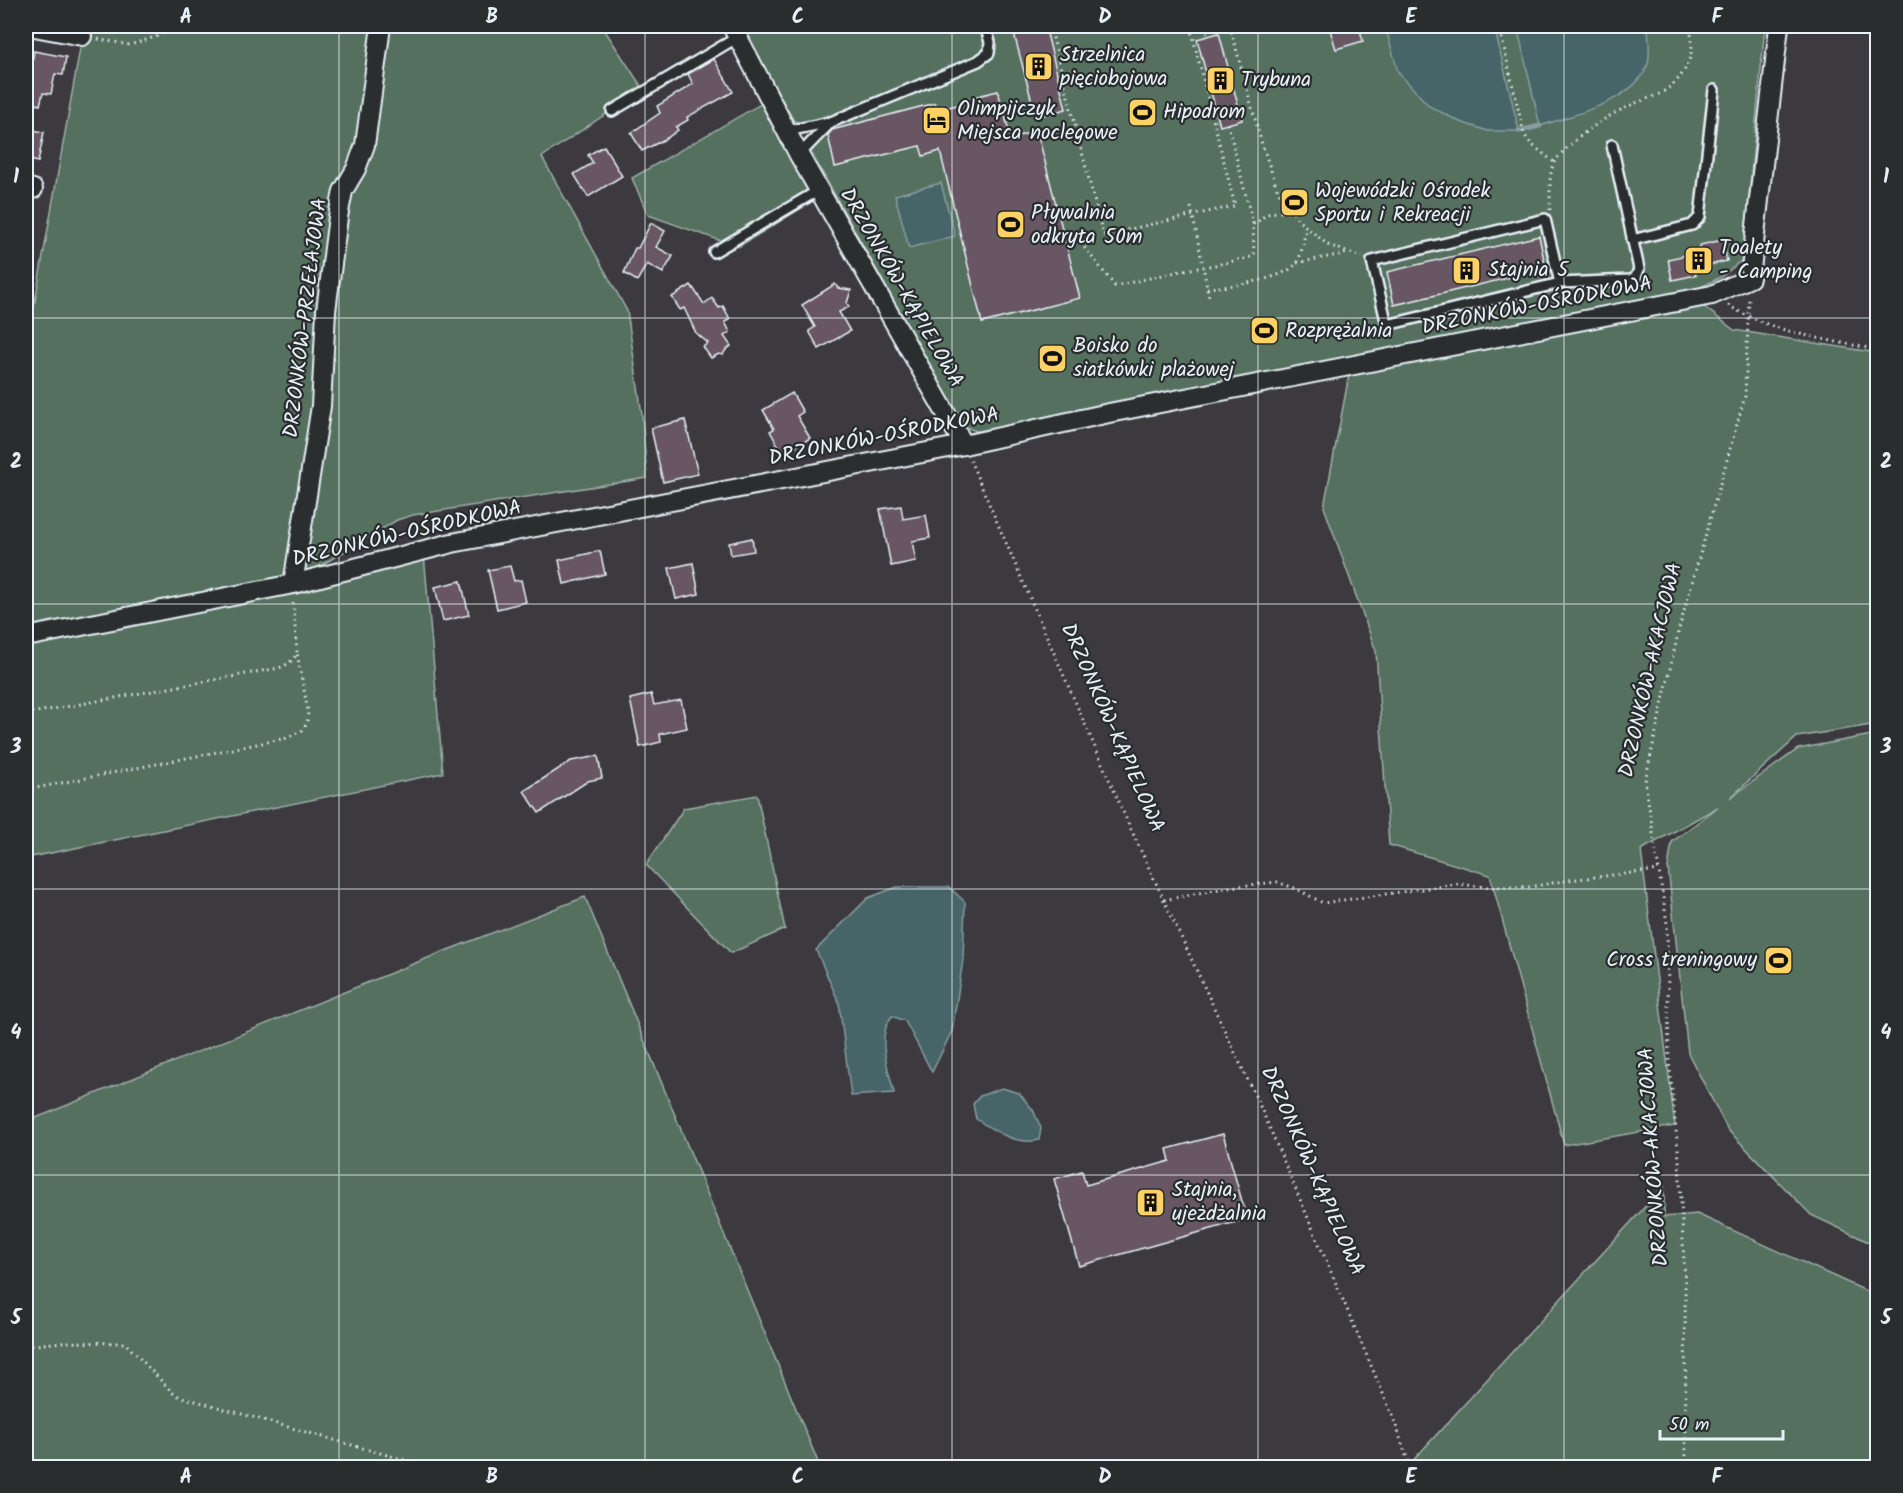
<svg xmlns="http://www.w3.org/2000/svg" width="1903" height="1493" font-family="Kalam,sans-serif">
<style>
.green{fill:#556f5e;stroke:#9eb0ab;stroke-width:1.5}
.water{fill:#476568;stroke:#879da2;stroke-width:1.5}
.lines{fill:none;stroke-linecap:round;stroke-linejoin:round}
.stream{stroke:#879da2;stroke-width:5}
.building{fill:#675762;stroke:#e8f1f8;stroke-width:1.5}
.service-casing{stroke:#e8f1f8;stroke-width:14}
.minor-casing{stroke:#e8f1f8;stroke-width:22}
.path{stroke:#e8f1f8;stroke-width:3;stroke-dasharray:1.5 4.5;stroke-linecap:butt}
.service{stroke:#2a2d2e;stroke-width:9}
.minor{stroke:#2a2d2e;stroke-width:18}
.path-bridge{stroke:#e8f1f8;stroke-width:3;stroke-dasharray:1.5 4.5;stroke-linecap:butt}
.grid{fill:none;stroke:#e8f1f8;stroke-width:1.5;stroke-opacity:0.55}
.labels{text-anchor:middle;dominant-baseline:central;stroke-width:4.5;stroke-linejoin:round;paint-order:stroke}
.poi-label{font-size:21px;fill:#e8f1f8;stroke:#2a2d2e;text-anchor:start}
.street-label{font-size:21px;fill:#e8f1f8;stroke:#2a2d2e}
.neatline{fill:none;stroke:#e8f1f8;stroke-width:2}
.grid-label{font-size:20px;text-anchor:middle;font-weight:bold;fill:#e8f1f8}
</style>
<rect width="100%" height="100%" fill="#3c3a3e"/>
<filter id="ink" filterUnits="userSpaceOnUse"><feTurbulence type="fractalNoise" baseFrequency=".0167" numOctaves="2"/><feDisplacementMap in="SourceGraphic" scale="12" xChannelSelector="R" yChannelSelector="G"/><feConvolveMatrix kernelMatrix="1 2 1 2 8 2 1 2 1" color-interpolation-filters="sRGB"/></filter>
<g filter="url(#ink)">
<g class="green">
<polygon points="84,26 602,26 643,89 542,157 627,311 642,415 647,478 413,515 397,520 283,588 424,554 443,773 26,858 26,352"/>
<path d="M741,26H1765L1743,259L1721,277L1697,289L979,432L968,428L960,420L811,152L815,143L831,122L828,115C816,119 806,126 794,121Z"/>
<polygon points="771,98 823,195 738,247 648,215 632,178"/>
<polygon points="1702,305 1734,330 1877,353 1877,724 1797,737 1730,798 1798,749 1877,734 1877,1246 1811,1215 1728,1130 1688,1053 1668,867 1672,842 1718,807 1641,850 1675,1126 1564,1145 1490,875 1389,845 1376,651 1324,507 1350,370"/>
<polygon points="757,795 785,929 731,953 646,865 684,808"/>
<polygon points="585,897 820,1467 26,1467 26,1122 440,953"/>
<polygon points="1664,1186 1664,1217 1697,1214 1877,1296 1877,1467 1407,1467"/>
</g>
<g class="water">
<polygon points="1385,26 1494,26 1519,131 1488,131 1460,122 1429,106 1398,72"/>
<path d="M1517,26H1648C1648,36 1651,52 1648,63C1637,101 1573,115 1540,126Z"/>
<polygon points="941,183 955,236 909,248 895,195"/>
<path d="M897,887H949L965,902L963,960L952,1031L932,1072L905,1021L892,1016C875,1038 889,1069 894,1093L851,1096L839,1003L816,950L868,898Z"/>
<path d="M1002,1088L1019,1093L1033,1110L1041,1128L1039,1140C1018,1146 994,1131 976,1119L973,1104L980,1096Z"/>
</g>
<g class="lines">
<polyline class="stream" points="1519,131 1540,126"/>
</g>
<g class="building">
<polygon points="1012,26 1045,26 1066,109 1036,117"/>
<polygon points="1329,26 1359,26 1363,41 1336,49"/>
<polygon points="1219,33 1242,120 1220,126 1197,39"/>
<polygon points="34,51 66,57 63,75 55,74 51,94 43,93 40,105 26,102"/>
<polygon points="714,59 733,92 687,117 688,120 676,127 678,130 667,138 642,151 631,133 660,113 657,106 693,84 688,74"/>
<polygon points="998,91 1011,138 1037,131 1080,298 982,323 940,151 923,156 920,146 835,167 828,135 832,130 935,103 937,110 965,103 965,99"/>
<polygon points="26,129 44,132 38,162 26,159"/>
<polygon points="604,146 622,176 588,197 574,174 593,163 588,155"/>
<polygon points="651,223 665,231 656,247 673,256 663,273 647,264 637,281 624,273 635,248 638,248"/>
<polygon points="1539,236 1546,269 1394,305 1387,272"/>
<polygon points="1723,240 1727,261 1705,266 1705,270 1695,272 1696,275 1672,280 1668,259 1691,254 1690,251 1700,248 1700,245"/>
<polygon points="835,284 838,288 851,290 847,303 849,307 839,312 850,331 819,349 809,331 815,327 802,305"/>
<polygon points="691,285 704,304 712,298 719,308 723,306 730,319 725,322 730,332 724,336 731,346 725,351 723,355 719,354 711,358 703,347 708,343 696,333 684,308 680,310 672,297"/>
<polygon points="792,393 803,412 797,416 810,438 791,450 789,446 781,451 770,431 774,429 763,410"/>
<polygon points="685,420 698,474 663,482 651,428"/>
<polygon points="901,506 903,519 926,515 930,538 912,541 916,561 891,566 880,509"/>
<polygon points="752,538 754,551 731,555 729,543"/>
<polygon points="600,551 605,574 564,584 559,560"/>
<polygon points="693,563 699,594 676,599 669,568"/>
<polygon points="510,566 514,581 521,580 526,602 497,609 488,570"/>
<polygon points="461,581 469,615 443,621 435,587"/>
<polygon points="651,694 654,705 681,700 687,728 660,734 661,742 640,747 630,699"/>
<polygon points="598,756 602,778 588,781 539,813 524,791 571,761"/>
<polygon points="1223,1134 1247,1219 1079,1266 1054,1179 1082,1171 1086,1185 1170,1161 1167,1149"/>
</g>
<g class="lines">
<defs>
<g id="service">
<polyline points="612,111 738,37"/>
<polyline points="787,131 831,122 978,61 989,53 990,42 985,26"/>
<polyline points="799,155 829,124"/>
<polyline points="1632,240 1692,225 1700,217 1714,90"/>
<polyline points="714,252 819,190"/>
<polyline points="1560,283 1545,219 1372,261 1387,325 1560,283 1631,280 1636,277 1639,269 1612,145"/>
</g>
<g id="minor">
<polyline points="29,26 82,36"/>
<polyline points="732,26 799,155 964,445"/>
<polyline points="26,187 33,189"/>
<polyline points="293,584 321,406 326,311 338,217 343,191 356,169 365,145 381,26"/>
<polyline points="26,637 293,584 452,543 964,445 1109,413 1712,295 1750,278 1779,26"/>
</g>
</defs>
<use href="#service" class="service-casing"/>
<use href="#minor" class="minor-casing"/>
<g class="path">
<polyline points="1050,26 1103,235 1235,206 1190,26"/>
<polyline points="1204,26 1208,36"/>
<polyline points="1230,26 1261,141 1278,191 1299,221 1328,245 1362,257"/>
<polyline points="1499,26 1524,134 1531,144 1554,162"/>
<polyline points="1191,28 1200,26"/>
<polyline points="98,39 130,45 158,36 175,26"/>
<polyline points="1191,207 1202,261"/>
<path d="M1550,210C1551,195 1547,173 1556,160C1570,141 1603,118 1625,108C1636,102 1648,99 1659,94C1685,80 1698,54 1689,26"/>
<path d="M1253,224C1259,222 1261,218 1266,215C1273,211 1284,212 1292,212"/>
<polyline points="1077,238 1115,286 1185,270"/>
<polyline points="1297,263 1348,253"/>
<polyline points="1220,264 1251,257 1254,254 1253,224 1228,124"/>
<polyline points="1204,271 1209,298"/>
<path d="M1207,288C1227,287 1288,280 1298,261C1302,252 1304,239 1306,228"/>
<path d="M1728,305C1774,334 1826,339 1878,350"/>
<polyline points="970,460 1128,823 1264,1115 1393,1417 1408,1461 1405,1468"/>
<path d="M26,714L279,668C287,665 293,661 297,653L293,601"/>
<polyline points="26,790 287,738 303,730 307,723 308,711 297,653"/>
<polyline points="1164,900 1229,887 1277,882 1297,889 1323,903 1457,884 1486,887 1530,887 1568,880 1659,870"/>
<polyline points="26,1346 62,1342 125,1343 175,1395 433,1468"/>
<polyline points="1686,1468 1685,1283 1679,1159 1669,1060 1667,923 1645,781 1679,629 1745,396 1749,297"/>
</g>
<use href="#service" class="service"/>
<use href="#minor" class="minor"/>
<polyline class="path-bridge" points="1185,270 1220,264"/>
</g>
</g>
<path class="grid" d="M339,26V1468M645,26V1468M952,26V1468M1258,26V1468M1564,26V1468M26,318H1878M26,604H1878M26,889H1878M26,1175H1878"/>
<defs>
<symbol id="building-square" viewBox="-11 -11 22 22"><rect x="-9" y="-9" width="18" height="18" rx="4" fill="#ffd166" stroke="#2a2d2e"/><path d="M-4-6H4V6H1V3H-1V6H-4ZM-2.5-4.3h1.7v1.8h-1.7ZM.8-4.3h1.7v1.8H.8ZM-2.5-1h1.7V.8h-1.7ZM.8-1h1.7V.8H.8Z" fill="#111"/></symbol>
<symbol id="stadium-square" viewBox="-11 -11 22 22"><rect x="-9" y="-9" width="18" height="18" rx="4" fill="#ffd166" stroke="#2a2d2e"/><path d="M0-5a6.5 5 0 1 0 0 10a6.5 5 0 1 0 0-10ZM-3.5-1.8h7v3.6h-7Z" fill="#111"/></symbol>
<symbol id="hotel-square" viewBox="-11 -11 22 22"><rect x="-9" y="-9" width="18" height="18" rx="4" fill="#ffd166" stroke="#2a2d2e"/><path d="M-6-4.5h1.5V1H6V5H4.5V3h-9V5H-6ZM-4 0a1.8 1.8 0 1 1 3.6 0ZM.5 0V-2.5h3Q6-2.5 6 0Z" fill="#111"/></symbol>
</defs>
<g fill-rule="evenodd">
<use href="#building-square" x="1022" y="50" width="33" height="33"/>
<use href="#building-square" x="1204" y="64" width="33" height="33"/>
<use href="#stadium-square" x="1126" y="96" width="33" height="33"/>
<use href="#hotel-square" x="920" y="104" width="33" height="33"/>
<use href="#stadium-square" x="1278" y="186" width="33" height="33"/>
<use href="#stadium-square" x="994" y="208" width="33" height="33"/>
<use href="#building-square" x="1682" y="244" width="33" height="33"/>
<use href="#building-square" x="1450" y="254" width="33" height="33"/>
<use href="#stadium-square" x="1248" y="314" width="33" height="33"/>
<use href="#stadium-square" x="1036" y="342" width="33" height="33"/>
<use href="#stadium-square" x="1762" y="944" width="33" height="33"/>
<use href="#building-square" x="1134" y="1186" width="33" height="33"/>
</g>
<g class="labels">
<g class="poi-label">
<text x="1060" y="55">Strzelnica<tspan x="1060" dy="24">pięciobojowa</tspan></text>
<text x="1241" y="80">Trybuna</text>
<text x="957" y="109">Olimpijczyk<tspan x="957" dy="24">Miejsca noclegowe</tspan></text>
<text x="1163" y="112">Hipodrom</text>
<text x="1315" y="191">Wojewódzki Ośrodek<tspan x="1315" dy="24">Sportu i Rekreacji</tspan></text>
<text x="1031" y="213">Pływalnia<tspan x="1031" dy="24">odkryta 50m</tspan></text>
<text x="1719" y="248">Toalety<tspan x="1719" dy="24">- Camping</tspan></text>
<text x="1488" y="270">Stajnia 5</text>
<text x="1285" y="331">Rozprężalnia</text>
<text x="1073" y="346">Boisko do<tspan x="1073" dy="24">siatkówki plażowej</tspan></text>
<text x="1757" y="960" text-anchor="end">Cross treningowy</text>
<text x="1172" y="1190">Stajnia,<tspan x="1172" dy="24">ujeżdżalnia</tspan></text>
</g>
<g class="street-label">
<text transform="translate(901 288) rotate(60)">DRZONKÓW-KĄPIELOWA</text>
<text transform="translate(1537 306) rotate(-11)">DRZONKÓW-OŚRODKOWA</text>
<text transform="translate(306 318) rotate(-83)">DRZONKÓW-PRZEŁAJOWA</text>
<text transform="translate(884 437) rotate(-11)">DRZONKÓW-OŚRODKOWA</text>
<text transform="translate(407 534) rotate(-13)">DRZONKÓW-OŚRODKOWA</text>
<text transform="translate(1651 670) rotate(-77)">DRZONKÓW-AKACJOWA</text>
<text transform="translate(1112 728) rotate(66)">DRZONKÓW-KĄPIELOWA</text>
<text transform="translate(1654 1157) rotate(-94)">DRZONKÓW-AKACJOWA</text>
<text transform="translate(1312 1171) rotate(66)">DRZONKÓW-KĄPIELOWA</text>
</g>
</g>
<rect width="1903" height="1493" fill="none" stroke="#2a2d2e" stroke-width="66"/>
<path d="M1660 1430v9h123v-9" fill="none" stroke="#e8f1f8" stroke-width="3"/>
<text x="1669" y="1430" font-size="18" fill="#e8f1f8" stroke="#2a2d2e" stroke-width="4.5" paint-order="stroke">50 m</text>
<rect x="33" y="33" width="1837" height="1427" class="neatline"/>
<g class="grid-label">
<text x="186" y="23">A</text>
<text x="492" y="23">B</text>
<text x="798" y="23">C</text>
<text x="1105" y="23">D</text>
<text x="1411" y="23">E</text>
<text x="1717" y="23">F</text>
<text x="16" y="183">1</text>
<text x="1886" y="183">1</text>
<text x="16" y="468">2</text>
<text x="1886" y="468">2</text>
<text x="16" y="753">3</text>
<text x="1886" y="753">3</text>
<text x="16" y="1039">4</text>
<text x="1886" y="1039">4</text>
<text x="16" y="1324">5</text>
<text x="1886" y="1324">5</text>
<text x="186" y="1483">A</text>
<text x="492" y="1483">B</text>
<text x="798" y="1483">C</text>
<text x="1105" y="1483">D</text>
<text x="1411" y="1483">E</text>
<text x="1717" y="1483">F</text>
</g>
</svg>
